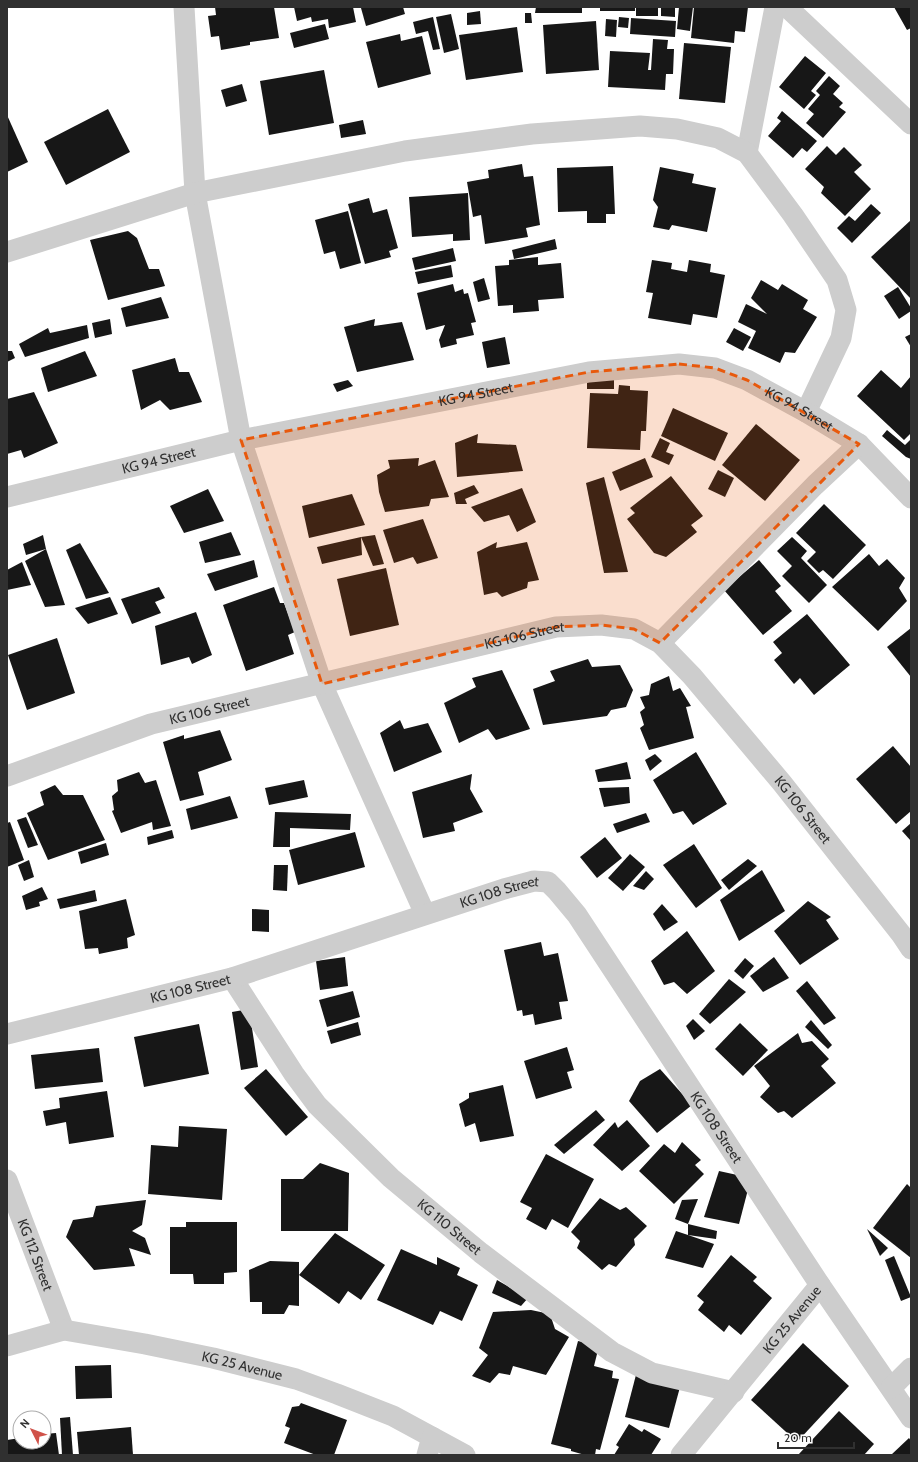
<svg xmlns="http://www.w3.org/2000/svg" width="918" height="1462" font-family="Cabin,sans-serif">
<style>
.building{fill:#171717}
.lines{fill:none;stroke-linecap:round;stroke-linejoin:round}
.street{stroke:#cdcdcd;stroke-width:21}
.marked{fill:#e8590c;fill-opacity:0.2;stroke:#e8590c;stroke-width:3;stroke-dasharray:8 5;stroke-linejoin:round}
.labels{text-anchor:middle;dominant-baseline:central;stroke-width:4;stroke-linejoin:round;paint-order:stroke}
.street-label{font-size:14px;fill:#303030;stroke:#fff}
</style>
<rect width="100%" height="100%" fill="#fff"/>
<g class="building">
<polygon points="215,7 274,7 279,38 250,42 250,45 221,50 219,36 211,37 208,16 216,15"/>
<polygon points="294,7 353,7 356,22 329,28 328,19 312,22 311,17 297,21"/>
<polygon points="365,7 403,7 405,14 366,26 361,8"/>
<polygon points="536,7 582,7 582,13 535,13"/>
<rect x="600" y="7" width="35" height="4"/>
<rect x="636" y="7" width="22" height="9"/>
<polygon points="661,7 675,7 675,17 661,16"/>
<polygon points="679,7 693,7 690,31 677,29"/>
<polygon points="694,7 748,7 745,32 735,31 734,43 691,38"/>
<polygon points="894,7 911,7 910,12 911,28 907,30"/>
<polygon points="480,11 481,24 467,25 467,13"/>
<polygon points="525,13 531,13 532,23 525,23"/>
<polygon points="451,14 459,49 444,53 436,17"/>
<polygon points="433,17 440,49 433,50 428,31 416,34 413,22"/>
<polygon points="619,17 629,18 628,28 618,27"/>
<polygon points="631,18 676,21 675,37 630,34"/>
<polygon points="606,19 617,20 616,37 605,36"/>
<polygon points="596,21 599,70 546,74 543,25"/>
<polygon points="325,24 329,39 294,48 290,33"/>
<polygon points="517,27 523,72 466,80 459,35"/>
<polygon points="400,34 401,41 422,36 431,74 378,88 366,42"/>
<polygon points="653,39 668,40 667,49 674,49 673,74 666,74 665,90 608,87 610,51 650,53 648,70 651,70"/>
<polygon points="684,43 731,47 725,103 679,99"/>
<polygon points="805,56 826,73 811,91 816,95 804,109 779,87"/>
<polygon points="324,70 334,123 269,135 260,81"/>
<polygon points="829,76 840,86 833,94 843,103 839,107 846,112 823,138 806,123 814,114 808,109 820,95 816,91"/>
<polygon points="242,84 247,101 226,107 221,90"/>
<polygon points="108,109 130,152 66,185 44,142"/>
<polygon points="782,111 817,141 807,152 802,148 793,158 768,136 781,121 777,118"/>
<polygon points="7,115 28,162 7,172"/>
<polygon points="363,120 366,134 341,138 339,125"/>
<polygon points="827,146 836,155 844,147 862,165 854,172 871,189 845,216 821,193 824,187 805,169"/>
<polygon points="522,164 524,177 533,176 540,225 526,228 528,237 485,244 481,215 473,217 467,182 489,178 488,170"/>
<polygon points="613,166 615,214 606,214 606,223 587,223 587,211 558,212 557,168"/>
<polygon points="660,167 694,174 692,183 716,188 707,232 672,225 669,230 653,227 658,207 653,200"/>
<polygon points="468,193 470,240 453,241 453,234 412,237 409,197"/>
<polygon points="369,198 373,213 387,209 398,248 389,251 391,257 365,264 348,204"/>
<polygon points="871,204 881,213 852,243 837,228 849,216 855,221"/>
<polygon points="348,211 361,263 340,269 335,251 324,254 315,220"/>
<polygon points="911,220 911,299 871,257"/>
<polygon points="128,231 137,238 149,269 159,269 165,286 108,300 90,240"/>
<polygon points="555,239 557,249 514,259 512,250"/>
<polygon points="453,248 456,261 415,270 412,258"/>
<polygon points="538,257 538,265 561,263 564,298 538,300 539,311 513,313 513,305 498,306 495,266 509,265 509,260"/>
<polygon points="652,260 672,263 671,269 687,272 689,260 711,264 710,272 725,275 717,318 693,314 691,325 648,318 653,293 646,292"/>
<polygon points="451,265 453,277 418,284 415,272"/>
<polygon points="484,278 490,299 478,302 473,282"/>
<polygon points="761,280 778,290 782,284 808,300 803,309 817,317 795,353 785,352 780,363 748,348 756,331 738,322 746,304 767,314 751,298"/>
<polygon points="453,284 455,292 463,289 464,294 468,293 476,322 471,323 474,335 456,339 457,344 441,348 439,340 445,325 426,330 417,293"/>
<polygon points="898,287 911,308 911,311 899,319 884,296"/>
<polygon points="161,297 169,318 126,327 121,308"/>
<polygon points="110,319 112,334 95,338 92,323"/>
<polygon points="375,319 374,326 402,322 414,360 357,372 344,327"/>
<polygon points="87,325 89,338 25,357 19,344 48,328 50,333"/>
<polygon points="734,328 751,337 743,351 726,342"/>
<polygon points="911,334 911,347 905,337"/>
<polygon points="505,337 510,364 487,368 482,342"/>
<polygon points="7,351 12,351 15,358 7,362"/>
<polygon points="85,351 97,376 48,392 41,368"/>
<polygon points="175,358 179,372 189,372 202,402 170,410 160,400 141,410 132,370"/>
<polygon points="881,370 901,388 911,376 911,433 904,440 857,396"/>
<polygon points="587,376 614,377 614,389 587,389"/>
<polygon points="348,380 353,386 337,392 333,384"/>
<polygon points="619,385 630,386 630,390 648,391 646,431 641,431 640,450 587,448 590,393 618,394"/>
<polygon points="34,392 58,443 24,458 21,450 7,454 7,399"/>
<polygon points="673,408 728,433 715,461 661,436"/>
<polygon points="756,424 800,460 765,501 722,465"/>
<polygon points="887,430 905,445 911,439 911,459 906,457 882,436"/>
<polygon points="478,434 477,443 516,445 523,471 457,477 455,443"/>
<polygon points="660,438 670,443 666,452 674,455 669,465 651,457"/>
<polygon points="419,458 418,466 435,460 449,497 431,499 429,506 385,512 379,492 377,475 390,468 388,460"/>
<polygon points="645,458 653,477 620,491 612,472"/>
<polygon points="718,470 734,478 725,497 708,489"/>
<polygon points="671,476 703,516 691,525 697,532 666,557 654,553 627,519 635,513 630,508"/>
<polygon points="604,477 628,572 604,573 586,483"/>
<polygon points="474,485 479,493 465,499 467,504 456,504 454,493"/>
<polygon points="522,488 536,522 517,532 509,515 484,522 471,507"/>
<polygon points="208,489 224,521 184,533 170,506"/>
<polygon points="352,494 365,525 309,538 302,506"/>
<polygon points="824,504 866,545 833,579 823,570 819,573 807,561 816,552 796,533"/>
<polygon points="423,519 438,558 417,564 413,557 394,563 383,530"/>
<polygon points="231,532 241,555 205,563 199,542"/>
<polygon points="43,535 46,549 65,605 45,607 25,561 46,549 26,555 23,544"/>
<polygon points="375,535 384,564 373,566 361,537 362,555 322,564 317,547 361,537"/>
<polygon points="792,537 807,551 801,558 827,585 809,603 782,576 792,566 777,551"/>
<polygon points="497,542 496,548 527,542 539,580 528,582 527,588 502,597 497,592 484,595 477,552"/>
<polygon points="80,543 109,593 86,599 66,550"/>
<polygon points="869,554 879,566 887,559 905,578 899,588 907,601 878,631 832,587"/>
<polygon points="254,560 258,577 215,591 207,574"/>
<polygon points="759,560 781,586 775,591 792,611 763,635 724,590"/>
<polygon points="22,562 31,585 7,590 7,570"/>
<polygon points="386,568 399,625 350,636 337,579"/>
<polygon points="159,587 165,598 155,602 161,613 132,624 121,599"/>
<polygon points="274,587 280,603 284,603 295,632 288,635 294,654 246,671 223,605"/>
<polygon points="110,597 118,614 88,624 75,608"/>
<polygon points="196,612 212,655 192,664 189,657 161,665 155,626"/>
<polygon points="807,614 850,665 814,695 800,678 794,684 774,660 782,653 773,642"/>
<polygon points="911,628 911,677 887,647"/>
<polygon points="57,638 75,693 27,710 8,655"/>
<polygon points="588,659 592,667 620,665 633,690 626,707 611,710 607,716 543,725 533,689 555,681 550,671"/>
<polygon points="502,670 530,729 496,740 488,729 459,743 444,703 476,687 472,678"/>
<polygon points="669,676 673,691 680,688 691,706 686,707 694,738 649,750 640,728 644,725 640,712 645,708 640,697 649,695 651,684"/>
<polygon points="400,720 404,729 428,723 442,752 394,772 380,733"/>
<polygon points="220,730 232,760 198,772 204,795 180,801 163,742 184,735 184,739"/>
<polygon points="893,746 911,767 911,811 896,824 856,779"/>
<polygon points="696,752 727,804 693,825 683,811 673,814 653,780"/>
<polygon points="655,754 662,761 650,771 645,760"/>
<polygon points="627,762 631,779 598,782 595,770"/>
<polygon points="139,772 145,783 156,780 171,826 153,830 152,822 121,833 112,811 114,810 112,796 118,791 117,780"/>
<polygon points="472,774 470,789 483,812 453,823 455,831 423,838 412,792"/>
<polygon points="304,780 308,797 269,805 265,788"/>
<polygon points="55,785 63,795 83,795 105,840 48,860 27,813 44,805 40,792"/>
<polygon points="629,787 630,803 604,807 599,788"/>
<polygon points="230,796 238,818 191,830 186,809"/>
<polygon points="275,812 351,814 350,830 290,828 290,847 273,847"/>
<polygon points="646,813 650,822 617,833 613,824"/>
<polygon points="26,817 38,845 28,848 17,820"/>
<polygon points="10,822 24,860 7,867 7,823"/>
<polygon points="911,823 911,841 902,831"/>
<polygon points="172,830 174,838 148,845 147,837"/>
<polygon points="355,832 365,867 298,885 289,850"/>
<polygon points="605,837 622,858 597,878 580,857"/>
<polygon points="106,843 109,855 81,864 78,852"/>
<polygon points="694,844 722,888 696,908 663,865"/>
<polygon points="630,854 645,867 623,891 608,878"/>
<polygon points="748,859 757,866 729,890 721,880"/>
<polygon points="29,860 34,877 24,881 18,865"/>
<polygon points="274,865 288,865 287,891 273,890"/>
<polygon points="762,870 785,911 739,941 720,900"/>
<polygon points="646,871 654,879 644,890 633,886"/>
<polygon points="42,887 48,899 39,902 40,906 26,910 22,896"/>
<polygon points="95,890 97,901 60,909 57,899"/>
<polygon points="126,899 135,935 127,938 128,948 99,954 98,948 85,949 79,911"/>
<polygon points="808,901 831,917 826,920 839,939 800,965 774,931"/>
<polygon points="662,904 678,922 664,931 653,914"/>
<polygon points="252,909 269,910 269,932 252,931"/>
<polygon points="687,931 715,971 687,994 674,982 664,985 651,961"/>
<polygon points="541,942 544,956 558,953 568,1001 559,1002 562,1019 535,1025 533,1014 523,1016 522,1010 517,1011 504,950"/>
<polygon points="345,957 348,986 320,990 316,961"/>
<polygon points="774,957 789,978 763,992 750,976"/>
<polygon points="745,958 754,966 743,979 734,971"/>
<polygon points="729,979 746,992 710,1024 699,1014"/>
<polygon points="807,981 836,1018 824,1025 796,991"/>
<polygon points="353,991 360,1017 327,1027 319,1000"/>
<polygon points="249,1009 258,1067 241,1070 232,1012"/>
<polygon points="693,1019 705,1031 694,1040 686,1026"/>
<polygon points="811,1020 832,1045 828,1049 805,1027"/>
<polygon points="358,1022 361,1035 331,1044 327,1031"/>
<polygon points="740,1023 768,1050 743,1076 715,1049"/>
<polygon points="199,1024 209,1074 144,1087 134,1037"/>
<polygon points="798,1033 802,1043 812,1041 829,1059 821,1066 836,1083 792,1118 784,1111 778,1113 760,1097 770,1086 754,1066"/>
<polygon points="567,1047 574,1070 567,1072 572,1088 536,1099 524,1061"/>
<polygon points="99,1048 103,1082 35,1089 31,1055"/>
<polygon points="266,1069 308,1117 286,1136 244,1088"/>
<polygon points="660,1069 692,1105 657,1133 629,1101 640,1081"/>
<polygon points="503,1085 514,1136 480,1142 475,1123 465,1127 459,1104 469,1098 469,1093"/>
<polygon points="107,1091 114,1137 69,1144 66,1122 46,1126 43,1111 60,1108 59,1098"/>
<polygon points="596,1110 605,1120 564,1154 554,1145"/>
<polygon points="627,1120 650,1146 622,1171 593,1145 615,1122 618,1128"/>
<polygon points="179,1126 227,1129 222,1200 148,1194 151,1145 178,1147"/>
<polygon points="682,1142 701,1160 695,1165 704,1174 674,1204 639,1171 664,1144 675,1153"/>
<polygon points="546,1154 594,1179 568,1228 552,1219 546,1230 526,1219 532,1208 520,1202"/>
<polygon points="320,1163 349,1173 348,1231 281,1231 281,1179 303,1179"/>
<polygon points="719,1171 751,1178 739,1224 704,1217"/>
<polygon points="907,1184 911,1188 911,1258 873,1228"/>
<polygon points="600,1198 620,1210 626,1207 647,1226 634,1239 635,1245 616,1267 609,1264 602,1270 577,1248 580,1241 571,1232"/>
<polygon points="698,1199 688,1224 675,1219 682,1200"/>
<polygon points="146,1200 142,1225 132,1231 145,1238 151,1255 129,1248 135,1266 94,1270 66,1237 73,1220 93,1217 96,1206"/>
<polygon points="186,1222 237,1222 237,1272 224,1273 224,1284 194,1284 193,1274 170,1274 170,1227 186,1227"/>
<polygon points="688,1224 717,1231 716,1239 688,1235 714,1244 703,1268 665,1258 676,1231 688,1235"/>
<polygon points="867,1229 888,1248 880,1256"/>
<polygon points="335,1233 385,1265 361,1300 348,1291 339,1304 299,1275"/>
<polygon points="401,1249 437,1265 437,1257 460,1268 457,1275 478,1285 462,1321 440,1311 433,1325 377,1300"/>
<polygon points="731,1255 757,1277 753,1281 772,1298 741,1335 729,1325 724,1332 698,1310 704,1302 697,1296"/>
<polygon points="894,1256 911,1297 901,1301 885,1260"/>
<polygon points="270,1261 299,1262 299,1306 289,1305 284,1314 262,1314 262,1302 250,1302 249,1270"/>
<polygon points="497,1280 528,1298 521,1306 492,1293"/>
<polygon points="531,1310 550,1314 555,1329 569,1337 546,1375 513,1366 510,1375 499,1373 490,1383 472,1376 488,1355 479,1348 493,1312"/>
<polygon points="578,1341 599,1346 594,1366 613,1371 612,1378 619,1379 600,1450 596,1449 595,1455 585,1455 571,1451 571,1449 551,1444"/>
<polygon points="803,1343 849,1386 797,1442 751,1400"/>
<polygon points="111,1365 112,1398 76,1399 75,1366"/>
<polygon points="637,1371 680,1387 669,1428 625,1417"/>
<polygon points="301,1403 347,1420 334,1455 316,1455 284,1443 290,1428 285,1426 292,1407 299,1406"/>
<polygon points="839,1411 874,1444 864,1455 798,1455"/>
<polygon points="70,1417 73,1455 62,1455 60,1418"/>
<polygon points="629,1424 642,1432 644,1429 661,1439 651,1455 614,1455 619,1447 616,1445"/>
<polygon points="131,1427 133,1455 79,1455 77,1432"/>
<polygon points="56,1433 59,1455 7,1455 7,1440 20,1438 20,1442 44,1442 44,1434"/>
<polygon points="909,1438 911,1441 911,1455 891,1455"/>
</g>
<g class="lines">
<g class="street">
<polyline points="184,7 195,193 241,440 322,684 425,914"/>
<polyline points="787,7 911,124"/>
<polyline points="747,153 775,7"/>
<polyline points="7,252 195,193 405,151 532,134 640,126 677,129 718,138 747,153 793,215 837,280 846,310 841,338 806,412"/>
<path id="s1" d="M7,497L241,440L589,372L679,364L715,368L747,380L806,412L859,444L911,498"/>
<polyline points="660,643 815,485 859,444"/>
<path id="s2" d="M7,776L151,724L490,643L556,627L601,625L634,629L660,643L692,676L782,783L901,934L911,949"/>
<path id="s3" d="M232,978L294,1074L317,1105L391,1178L481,1253L612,1352L652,1373L734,1392"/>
<path id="s4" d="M7,1034L232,978L504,889L534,881L548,882L557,891L577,915L820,1285L911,1418"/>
<path id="s5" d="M7,1180L64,1330"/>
<path id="s6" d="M7,1346L64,1330L145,1344L213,1358L296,1379L337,1394L393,1416L465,1455"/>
<polyline points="891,1388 911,1368"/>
<polyline points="427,1455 432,1437"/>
<path id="s7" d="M681,1455L820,1285"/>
</g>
</g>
<path class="marked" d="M679,364L715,368L747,380L859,444L660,643L634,629L601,625L556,627L322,684L241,440L589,372Z"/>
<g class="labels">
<g class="street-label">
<text stroke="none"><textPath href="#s1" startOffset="480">KG 94 Street</textPath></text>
<text stroke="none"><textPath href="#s1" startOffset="816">KG 94 Street</textPath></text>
<text stroke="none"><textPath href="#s1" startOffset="156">KG 94 Street</textPath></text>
<text stroke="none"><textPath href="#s2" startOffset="537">KG 106 Street</textPath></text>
<text stroke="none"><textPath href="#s2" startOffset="213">KG 106 Street</textPath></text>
<text stroke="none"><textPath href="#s2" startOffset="897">KG 106 Street</textPath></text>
<text stroke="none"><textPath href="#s4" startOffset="513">KG 108 Street</textPath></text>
<text stroke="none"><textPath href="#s4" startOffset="189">KG 108 Street</textPath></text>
<text stroke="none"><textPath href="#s4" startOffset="861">KG 108 Street</textPath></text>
<text stroke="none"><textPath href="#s3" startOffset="333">KG 110 Street</textPath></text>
<text stroke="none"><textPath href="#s5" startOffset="80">KG 112 Street</textPath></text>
<text stroke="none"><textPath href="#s7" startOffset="175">KG 25 Avenue</textPath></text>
<text stroke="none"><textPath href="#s6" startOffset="241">KG 25 Avenue</textPath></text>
</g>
</g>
<rect width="918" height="1462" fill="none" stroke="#303030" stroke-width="16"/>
<g transform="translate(32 1430) rotate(312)"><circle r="19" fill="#ffffff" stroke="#acacac"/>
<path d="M0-3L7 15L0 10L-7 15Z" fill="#d05249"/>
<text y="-6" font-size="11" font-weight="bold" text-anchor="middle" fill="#303030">N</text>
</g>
<path d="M778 1442v6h76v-6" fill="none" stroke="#303030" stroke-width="2"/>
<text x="784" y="1442" font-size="12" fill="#303030" stroke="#ffffff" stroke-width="3" paint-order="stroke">20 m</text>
</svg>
